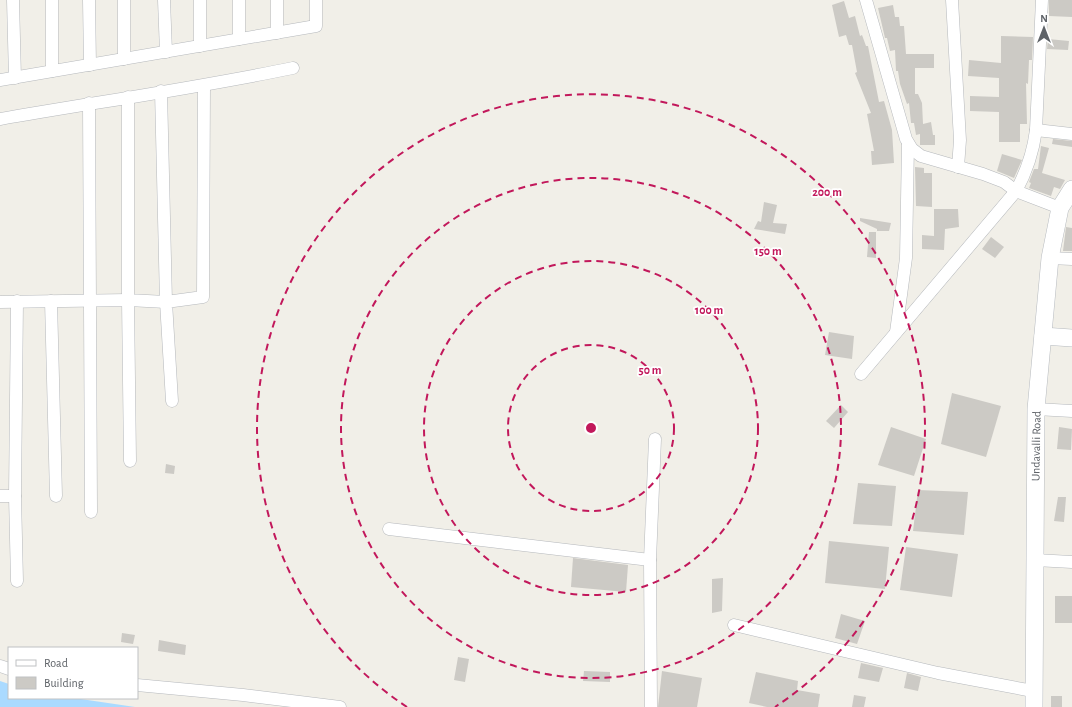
<svg xmlns="http://www.w3.org/2000/svg" width="1072" height="707" font-family="'Alegreya Sans',sans-serif">
<style>
.water{fill:#aadaff}
.building{fill:#cccac5}
.lines{fill:none;stroke-linecap:round;stroke-linejoin:round}
.street-casing{stroke:#b5b8bc;stroke-width:13}
.secondary-casing{stroke:#b6babf;stroke-width:18}
.street{stroke:#fff;stroke-width:12}
.secondary{stroke:#fff;stroke-width:17}
.ring{fill:none;stroke:#c2185b;stroke-width:2;stroke-dasharray:7 5}
.labels{text-anchor:middle;dominant-baseline:central;stroke-width:3.5;stroke-linejoin:round;paint-order:stroke}
.street-label{font-size:12px;fill:#5f6368;stroke:#fff}
.centre{fill:#c2185b;stroke:#fff;stroke-width:2}
.ring-label{font-size:12px;text-anchor:middle;font-weight:bold;fill:#c2185b;stroke:#fff;stroke-width:3.5;stroke-linejoin:round;paint-order:stroke}
</style>
<rect width="100%" height="100%" fill="#f1efe8"/>
<polygon class="water" points="0,681 9,684 9,698 74,698 135,707 0,707"/>
<g class="building">
<polygon points="1049,0 1072,0 1072,17 1049,16"/>
<polygon points="844,1 849,18 855,16 860,36 862,35 866,46 868,46 879,102 884,101 892,130 894,163 872,165 871,151 874,151 867,114 871,113 855,73 857,72 852,45 849,45 846,35 839,37 832,5"/>
<polygon points="893,5 895,17 899,17 900,26 904,26 906,54 934,54 934,68 915,68 915,94 918,94 922,103 923,124 931,122 933,135 935,135 935,145 920,145 920,134 916,135 914,123 911,123 909,103 907,104 900,84 898,71 896,71 895,50 890,51 887,38 885,38 878,8"/>
<polygon points="1001,36 1033,37 1032,60 1029,60 1028,84 1026,83 1027,124 1020,124 1020,142 999,142 999,112 970,111 970,96 999,97 999,78 968,76 969,60 1001,63"/>
<polygon points="1048,39 1069,41 1068,50 1047,49"/>
<polygon points="1053,139 1072,141 1072,147 1052,144"/>
<polygon points="1041,146 1049,148 1042,173 1065,180 1060,189 1054,187 1051,196 1029,188 1031,183 1029,182 1034,169 1038,169"/>
<polygon points="1002,154 1022,160 1014,178 997,171"/>
<polygon points="915,167 924,168 924,173 932,173 932,207 916,206"/>
<polygon points="764,202 777,205 773,223 787,224 785,234 754,229 758,221 761,222"/>
<polygon points="934,209 958,209 959,227 945,229 944,250 922,249 922,235 934,236"/>
<polygon points="860,218 891,223 889,231 877,231 877,229 860,221"/>
<polygon points="1066,227 1072,228 1072,251 1063,251"/>
<polygon points="869,232 876,232 876,258 867,257"/>
<polygon points="991,237 1004,247 995,258 982,249"/>
<polygon points="829,332 854,336 852,359 825,355"/>
<polygon points="952,393 1001,406 986,457 941,444"/>
<polygon points="841,405 848,412 834,428 826,421"/>
<polygon points="891,427 926,439 914,476 878,465"/>
<polygon points="1059,427 1072,429 1071,450 1057,449"/>
<polygon points="166,464 175,466 174,474 165,473"/>
<polygon points="858,483 896,486 892,526 853,524"/>
<polygon points="918,490 968,492 964,535 913,531"/>
<polygon points="1058,497 1066,497 1064,522 1054,521"/>
<polygon points="829,541 889,547 885,589 825,583"/>
<polygon points="906,547 958,554 952,597 900,590"/>
<polygon points="573,558 628,565 626,592 571,587"/>
<polygon points="723,578 722,611 712,613 712,579"/>
<rect x="1055" y="596" width="17" height="27"/>
<polygon points="841,614 865,621 857,644 835,638"/>
<polygon points="122,633 135,635 133,644 121,642"/>
<polygon points="159,640 186,645 185,655 158,651"/>
<polygon points="458,657 469,659 465,682 454,680"/>
<polygon points="861,663 883,668 879,682 858,678"/>
<polygon points="584,671 610,672 610,682 583,681"/>
<polygon points="662,671 702,678 697,707 658,707"/>
<polygon points="756,672 798,681 797,690 820,694 818,707 767,707 749,703"/>
<polygon points="907,673 921,677 918,691 904,688"/>
<polygon points="854,695 866,697 864,707 852,707"/>
<rect x="1051" y="696" width="11" height="11"/>
</g>
<g class="lines">
<defs>
<g id="street">
<polyline points="13,0 15,78"/>
<polyline points="52,0 52,71"/>
<polyline points="89,0 90,65"/>
<polyline points="124,0 124,59"/>
<polyline points="164,0 166,52"/>
<polyline points="200,0 200,46"/>
<polyline points="239,0 239,39"/>
<polyline points="866,0 906,139 912,149 921,156 983,174 1004,182 1016,191 1060,208"/>
<polyline points="952,0 960,140 958,167"/>
<polyline points="277,33 277,0"/>
<polyline points="0,80 316,26 316,0"/>
<polyline points="128,97 128,300 166,302 161,91"/>
<polyline points="89,103 91,512"/>
<path d="M0,119C98,102 196,88 293,68"/>
<polyline points="1036,130 1072,134"/>
<polyline points="1050,258 1072,259"/>
<polyline points="51,301 56,496"/>
<polyline points="0,302 128,300 130,461"/>
<polyline points="896,332 906,258 908,144"/>
<path d="M861,374L1016,191C1027,171 1033,153 1036,130L1042,0"/>
<polyline points="172,401 166,302 203,297 204,86"/>
<polyline points="1036,409 1072,411"/>
<polyline points="0,496 15,496 17,581"/>
<polyline points="15,496 17,301"/>
<polyline points="389,529 650,560"/>
<polyline points="1035,560 1072,562"/>
<polyline points="734,625 938,673 1033,691"/>
<polyline points="0,666 9,669"/>
<polyline points="137,685 243,695 340,707"/>
<polyline points="651,707 650,560 655,439"/>
</g>
<g id="secondary">
<polyline points="1043,336 1072,338"/>
<polyline points="1034,707 1036,409 1050,258 1060,208 1072,189"/>
</g>
</defs>
<use href="#street" class="street-casing"/>
<use href="#secondary" class="secondary-casing"/>
<use href="#street" class="street"/>
<use href="#secondary" class="secondary"/>
</g>
<g class="ring">
<circle cx="591" cy="428" r="83"/>
<circle cx="591" cy="428" r="167"/>
<circle cx="591" cy="428" r="250"/>
<path d="M407 707A334 334 0 1 1 775 707"/>
</g>
<g class="labels">
<g class="street-label">
<text transform="translate(1036 446) rotate(-89)">Undavalli Road</text>
</g>
</g>
<circle cx="591" cy="428" r="6" class="centre"/>
<g class="ring-label">
<text x="827" y="196">200 m</text>
<text x="768" y="255">150 m</text>
<text x="709" y="314">100 m</text>
<text x="650" y="374">50 m</text>
</g>
<rect x="8" y="647" width="130" height="52" fill="#ffffff" stroke="#bfc1c3"/>
<rect x="16" y="660" width="20" height="6" fill="#ffffff" stroke="#bfc1c3"/>
<text x="44" y="667" font-size="12" fill="#5f6368">Road</text>
<rect x="16" y="677" width="20" height="12" fill="#cccac5" stroke="#bfc1c3"/>
<text x="44" y="687" font-size="12" fill="#5f6368">Building</text>
<g transform="translate(1044 28)" stroke="#ffffff" stroke-width="3" paint-order="stroke">
<path d="M0-3L7 15L0 10L-7 15Z" fill="#5f6368"/>
<text y="-6" font-size="11" font-weight="bold" text-anchor="middle" fill="#5f6368">N</text>
</g>
</svg>
